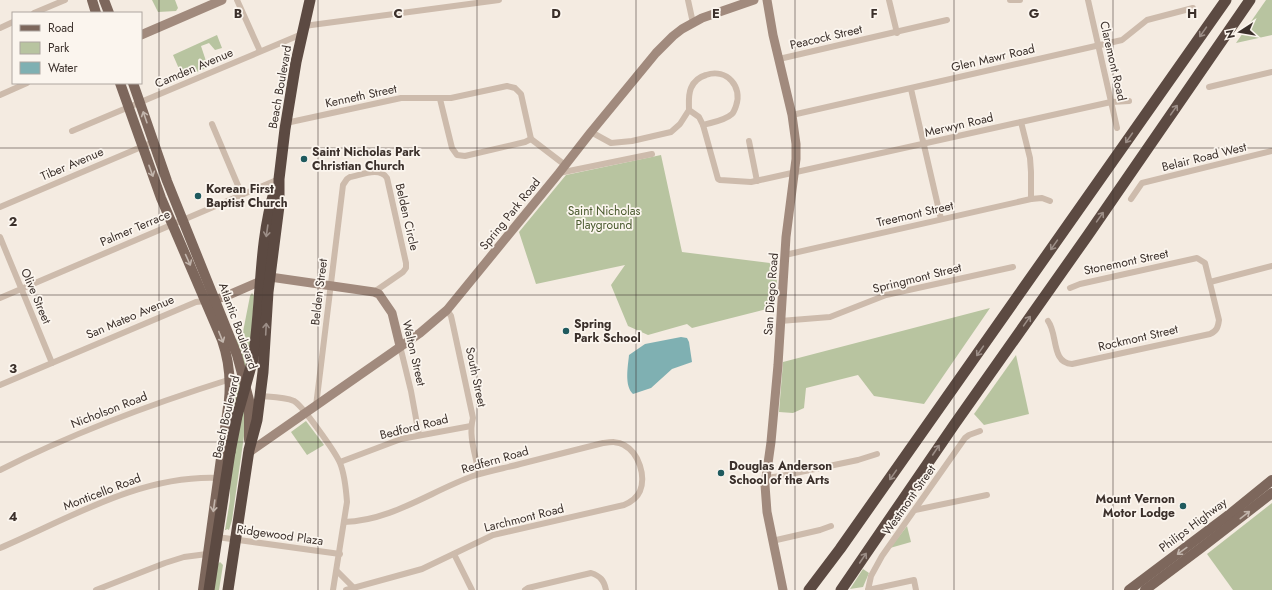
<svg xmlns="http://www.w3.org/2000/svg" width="1272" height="590" font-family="Jost,sans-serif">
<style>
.green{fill:#b8c4a0}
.water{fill:#7fb0b2}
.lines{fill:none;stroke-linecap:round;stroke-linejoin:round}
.street{stroke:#cdbbac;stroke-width:6}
.secondary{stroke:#a18a7d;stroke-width:9}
.primary{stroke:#7d675c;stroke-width:10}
.highway{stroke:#5c4a42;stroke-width:11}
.highway-bridge{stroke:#5c4a42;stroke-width:11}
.oneway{stroke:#9c8e87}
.oneway2{stroke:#c2b5ac}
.grid{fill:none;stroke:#3b302b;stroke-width:1;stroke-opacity:0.55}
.poi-dot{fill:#1f5a5e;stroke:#fbf5ee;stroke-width:1.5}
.labels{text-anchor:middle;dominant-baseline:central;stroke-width:3.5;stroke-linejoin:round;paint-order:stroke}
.street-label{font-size:12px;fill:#3b302b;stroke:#fbf5ee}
.poi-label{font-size:12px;font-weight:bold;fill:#3b302b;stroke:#fbf5ee;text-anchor:start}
.park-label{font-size:12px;fill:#4a5a2e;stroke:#fbf5ee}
.grid-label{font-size:13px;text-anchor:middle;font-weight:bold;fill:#3b302b;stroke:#fbf5ee;stroke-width:3.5;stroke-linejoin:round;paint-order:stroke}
</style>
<rect width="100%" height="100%" fill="#f4ebe1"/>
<g class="green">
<polygon points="152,0 175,0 178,8 176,11 158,12"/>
<polygon points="1266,0 1272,0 1272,35 1236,43"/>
<polygon points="217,35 222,48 215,50 209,43 201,46 208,67 183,78 173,55"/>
<polygon points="661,155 682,252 778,264 775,307 692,328 687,324 648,335 628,326 611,285 625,265 536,284 519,232 566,175"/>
<polygon points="252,293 254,296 251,341 245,371 236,340 237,338 242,337 250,296"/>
<polygon points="990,308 924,404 874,396 858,375 806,388 804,408 793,413 779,412 783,362"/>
<polygon points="1016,355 1029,414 984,425 974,414"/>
<polygon points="240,377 246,422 232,520 229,530 227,529 226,530 225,530 230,500 230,428 237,378"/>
<polygon points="306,421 324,445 307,455 291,432"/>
<polygon points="1272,503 1272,590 1233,590 1207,554"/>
<polygon points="907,526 911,542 890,548"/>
<polygon points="220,562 223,565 219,590 212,590 218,564"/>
<polygon points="863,569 869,573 863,587 850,589"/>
</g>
<path class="water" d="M681,337L687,338L689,342L692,362L672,369L651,388L633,394C624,386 628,366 629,355L645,344Z"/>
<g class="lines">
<g class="street">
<polyline points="237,0 260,51"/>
<polyline points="688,0 693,23"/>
<polyline points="889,0 897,33"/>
<polyline points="1010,0 1020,0"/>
<polyline points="1088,0 1117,128"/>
<polyline points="34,13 65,0"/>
<polyline points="304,26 499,0"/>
<polyline points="0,28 13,22"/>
<polyline points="779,59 947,20"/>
<polyline points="1209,87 1272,72"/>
<polyline points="911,89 941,219"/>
<polyline points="0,95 27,83"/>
<polyline points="440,99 452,148 457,155 465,156 525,142 531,139"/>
<path d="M689,110C689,103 688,95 691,88C694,81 699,77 706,75C727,68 743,87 736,106C735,109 734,112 732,114C724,121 713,122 703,125"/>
<polyline points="792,115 1122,40 1147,20 1193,8"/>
<polyline points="1021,122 1030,158 1031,172 1031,199"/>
<polyline points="286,123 401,98 451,98 507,86 515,88 521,94 531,139"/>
<polyline points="212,124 242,195"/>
<polyline points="72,131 302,34"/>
<polyline points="591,132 611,143 632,141 671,132 680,124 689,110 699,117 703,125 718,179 720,180 751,182 1111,102 1129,101"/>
<polyline points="531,139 565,165"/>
<polyline points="749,141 757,181"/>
<polyline points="559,173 652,154"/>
<polyline points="1131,199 1142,183 1272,151"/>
<polyline points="0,207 153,142"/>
<polyline points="0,237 52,363"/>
<polyline points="785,255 1031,199 1042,198 1050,201"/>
<polyline points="1210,282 1272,266"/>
<polyline points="0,298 279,179"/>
<path d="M447,310L451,316L453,325L473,418C468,436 476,456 479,474"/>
<polyline points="780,321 830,317 886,295 1013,267"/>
<path d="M1048,321C1058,334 1051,363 1072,364L1210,334C1217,331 1218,327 1219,320L1206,267L1205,263L1197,258L1080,284L1070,288"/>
<polyline points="400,346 411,391 419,435"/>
<polyline points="0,385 196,302 205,301"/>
<path d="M260,396C270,397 284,397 294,401C302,405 336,453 340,463C345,475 346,489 347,502L333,590"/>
<path d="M316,406L343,185L347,179L350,177C361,175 380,166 387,178L406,263V268L403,272L374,292"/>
<polyline points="340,462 401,439 471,426"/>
<path d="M0,470C75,432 151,404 231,379"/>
<polyline points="766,478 781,476 858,460 877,454"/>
<polyline points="915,510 987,495"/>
<path d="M344,522C391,521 431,491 473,476C488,471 505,468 520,464C548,457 576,450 603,443C611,442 618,441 624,445C639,453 646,476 640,491C637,498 631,502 624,505L493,535L422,569L346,590"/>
<polyline points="217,537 340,554"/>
<polyline points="772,541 820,530 831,526"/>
<path d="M0,548C70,518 140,475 218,478"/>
<polyline points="454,554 472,590"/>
<polyline points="337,571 354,588"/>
<polyline points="96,590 165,563 184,557 207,554"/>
<path d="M525,590L528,588L591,573C600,576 604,580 606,590"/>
<polyline points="868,590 871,576 882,556 965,438 969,435 980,431"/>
<polyline points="868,590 914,580 916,590"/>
</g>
<g class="secondary">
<polyline points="767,0 773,35 792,115 796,144 796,159 786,237 778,365 771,442 765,485 767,512 783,590"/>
<polyline points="141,35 222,0"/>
<polyline points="208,301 224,297 270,277 374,292 379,294 392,313 400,346"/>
<polyline points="248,453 420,333 447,310 559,173 591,132 656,53 673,36 682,29 702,18 754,0"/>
</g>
<g class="primary">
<polyline points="92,0 96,13"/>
<polyline points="104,0 109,13"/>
<path d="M120,83L161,198L222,340C229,360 231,379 229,400L203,590"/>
<polyline points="133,83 167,181 237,355 249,400 249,440"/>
<polyline points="1129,590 1230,514 1272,480"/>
<polyline points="1145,590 1201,548 1272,493"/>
</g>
<g class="highway">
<path d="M253,359C262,303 258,244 275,189"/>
<polyline points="209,590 230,452"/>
<polyline points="228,590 249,450 257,420 263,372 268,292 279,206 279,179 285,129 296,62 310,0"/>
<polyline points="809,590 840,549 1226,0"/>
<polyline points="841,590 954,425 1088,235 1250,0"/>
</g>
<polyline class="highway-bridge" points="230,452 237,416 253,359"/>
</g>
<defs><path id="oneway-shaft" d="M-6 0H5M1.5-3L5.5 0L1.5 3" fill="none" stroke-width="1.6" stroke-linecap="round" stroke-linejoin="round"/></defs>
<g class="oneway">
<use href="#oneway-shaft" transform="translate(1203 32) rotate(125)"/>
<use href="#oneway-shaft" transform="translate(1174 110) rotate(-55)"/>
<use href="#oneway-shaft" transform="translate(1129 138) rotate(125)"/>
<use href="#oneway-shaft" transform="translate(1100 217) rotate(-55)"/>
<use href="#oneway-shaft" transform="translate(267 231) rotate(98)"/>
<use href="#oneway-shaft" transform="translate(1054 245) rotate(125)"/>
<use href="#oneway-shaft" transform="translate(1027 321) rotate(-55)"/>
<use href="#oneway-shaft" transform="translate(266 329) rotate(-87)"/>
<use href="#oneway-shaft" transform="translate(980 351) rotate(125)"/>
<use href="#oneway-shaft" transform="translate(936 450) rotate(-56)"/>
<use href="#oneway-shaft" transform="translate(893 475) rotate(125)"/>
<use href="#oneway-shaft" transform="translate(863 558) rotate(-56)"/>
</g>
<g class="oneway2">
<use href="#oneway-shaft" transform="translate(145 117) rotate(-109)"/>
<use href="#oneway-shaft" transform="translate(151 171) rotate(70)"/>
<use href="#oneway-shaft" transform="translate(188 260) rotate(66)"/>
<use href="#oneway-shaft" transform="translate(221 337) rotate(68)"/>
<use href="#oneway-shaft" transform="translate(214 506) rotate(98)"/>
<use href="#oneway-shaft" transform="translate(1245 515) rotate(-38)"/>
<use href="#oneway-shaft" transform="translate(1182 551) rotate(144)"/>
</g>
<path class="grid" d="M159,0V590M318,0V590M477,0V590M636,0V590M795,0V590M954,0V590M1113,0V590M0,148H1272M0,295H1272M0,442H1272"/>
<g class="poi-dot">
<circle cx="304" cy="159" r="4"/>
<circle cx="198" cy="196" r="4"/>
<circle cx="566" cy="331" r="4"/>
<circle cx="721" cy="473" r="4"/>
<circle cx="1183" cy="506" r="4"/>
</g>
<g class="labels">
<g class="street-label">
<text transform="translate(826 37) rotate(-13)">Peacock Street</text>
<text transform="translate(993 58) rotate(-13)">Glen Mawr Road</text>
<text transform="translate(1113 61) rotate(77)">Claremont Road</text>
<text transform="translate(194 68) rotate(-23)">Camden Avenue</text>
<text transform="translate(280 87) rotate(-80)">Beach Boulevard</text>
<text transform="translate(361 96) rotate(-12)">Kenneth Street</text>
<text transform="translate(959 125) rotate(-13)">Merwyn Road</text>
<text transform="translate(1204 157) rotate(-14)">Belair Road West</text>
<text transform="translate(72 164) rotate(-23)">Tiber Avenue</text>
<text transform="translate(510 214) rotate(-51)">Spring Park Road</text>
<text transform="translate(915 214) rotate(-13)">Treemont Street</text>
<text transform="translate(407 217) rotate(77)">Belden Circle</text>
<text transform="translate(135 228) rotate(-23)">Palmer Terrace</text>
<text transform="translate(1126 262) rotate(-12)">Stonemont Street</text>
<text transform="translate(917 278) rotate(-14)">Springmont Street</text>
<text transform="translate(319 292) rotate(-83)">Belden Street</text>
<text transform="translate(771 294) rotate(-86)">San Diego Road</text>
<text transform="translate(36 296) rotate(67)">Olive Street</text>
<text transform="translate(130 317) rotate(-23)">San Mateo Avenue</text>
<text transform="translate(238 326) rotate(70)">Atlantic Boulevard</text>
<text transform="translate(1138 338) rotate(-13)">Rockmont Street</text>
<text transform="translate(414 353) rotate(77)">Walton Street</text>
<text transform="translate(476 377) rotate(78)">South Street</text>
<text transform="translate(109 410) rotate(-21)">Nicholson Road</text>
<text transform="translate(226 417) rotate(-77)">Beach Boulevard</text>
<text transform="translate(414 427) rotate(-14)">Bedford Road</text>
<text transform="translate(495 460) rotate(-16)">Redfern Road</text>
<text transform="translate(102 492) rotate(-21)">Monticello Road</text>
<text transform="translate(909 500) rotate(-55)">Westmont Street</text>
<text transform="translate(524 518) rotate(-14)">Larchmont Road</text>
<text transform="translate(1193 525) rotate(-37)">Philips Highway</text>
<text transform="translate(280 535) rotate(8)">Ridgewood Plaza</text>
</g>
<g class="poi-label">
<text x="312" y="152">Saint Nicholas Park<tspan x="312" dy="14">Christian Church</tspan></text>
<text x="206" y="189">Korean First<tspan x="206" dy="14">Baptist Church</tspan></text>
<text x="574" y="324">Spring<tspan x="574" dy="14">Park School</tspan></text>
<text x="729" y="466">Douglas Anderson<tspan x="729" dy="14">School of the Arts</tspan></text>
<text x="1175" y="499" text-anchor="end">Mount Vernon<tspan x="1175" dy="14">Motor Lodge</tspan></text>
</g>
<g class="park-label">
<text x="604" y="211">Saint Nicholas<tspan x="604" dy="14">Playground</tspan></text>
</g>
</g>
<g class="grid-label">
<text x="238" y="18">B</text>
<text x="398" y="18">C</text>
<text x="556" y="18">D</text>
<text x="716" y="18">E</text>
<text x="874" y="18">F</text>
<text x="1034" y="18">G</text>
<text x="1192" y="18">H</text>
<text x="13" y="226">2</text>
<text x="13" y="373">3</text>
<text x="13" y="521">4</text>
</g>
<rect x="12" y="12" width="130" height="72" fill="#fbf5ee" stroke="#aea6a0"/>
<rect x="20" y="25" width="20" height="6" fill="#7d675c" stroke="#aea6a0"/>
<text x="48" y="32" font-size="12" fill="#3b302b">Road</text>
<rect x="20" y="42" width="20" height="12" fill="#b8c4a0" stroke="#aea6a0"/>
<text x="48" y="52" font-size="12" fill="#3b302b">Park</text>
<rect x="20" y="62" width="20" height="12" fill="#7fb0b2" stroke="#aea6a0"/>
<text x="48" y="72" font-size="12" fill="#3b302b">Water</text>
<g transform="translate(1240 32) rotate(258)" stroke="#fbf5ee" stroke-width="3" paint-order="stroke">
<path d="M0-3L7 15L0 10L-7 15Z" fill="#3b302b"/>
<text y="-6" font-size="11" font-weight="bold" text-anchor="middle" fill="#3b302b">N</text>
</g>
</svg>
